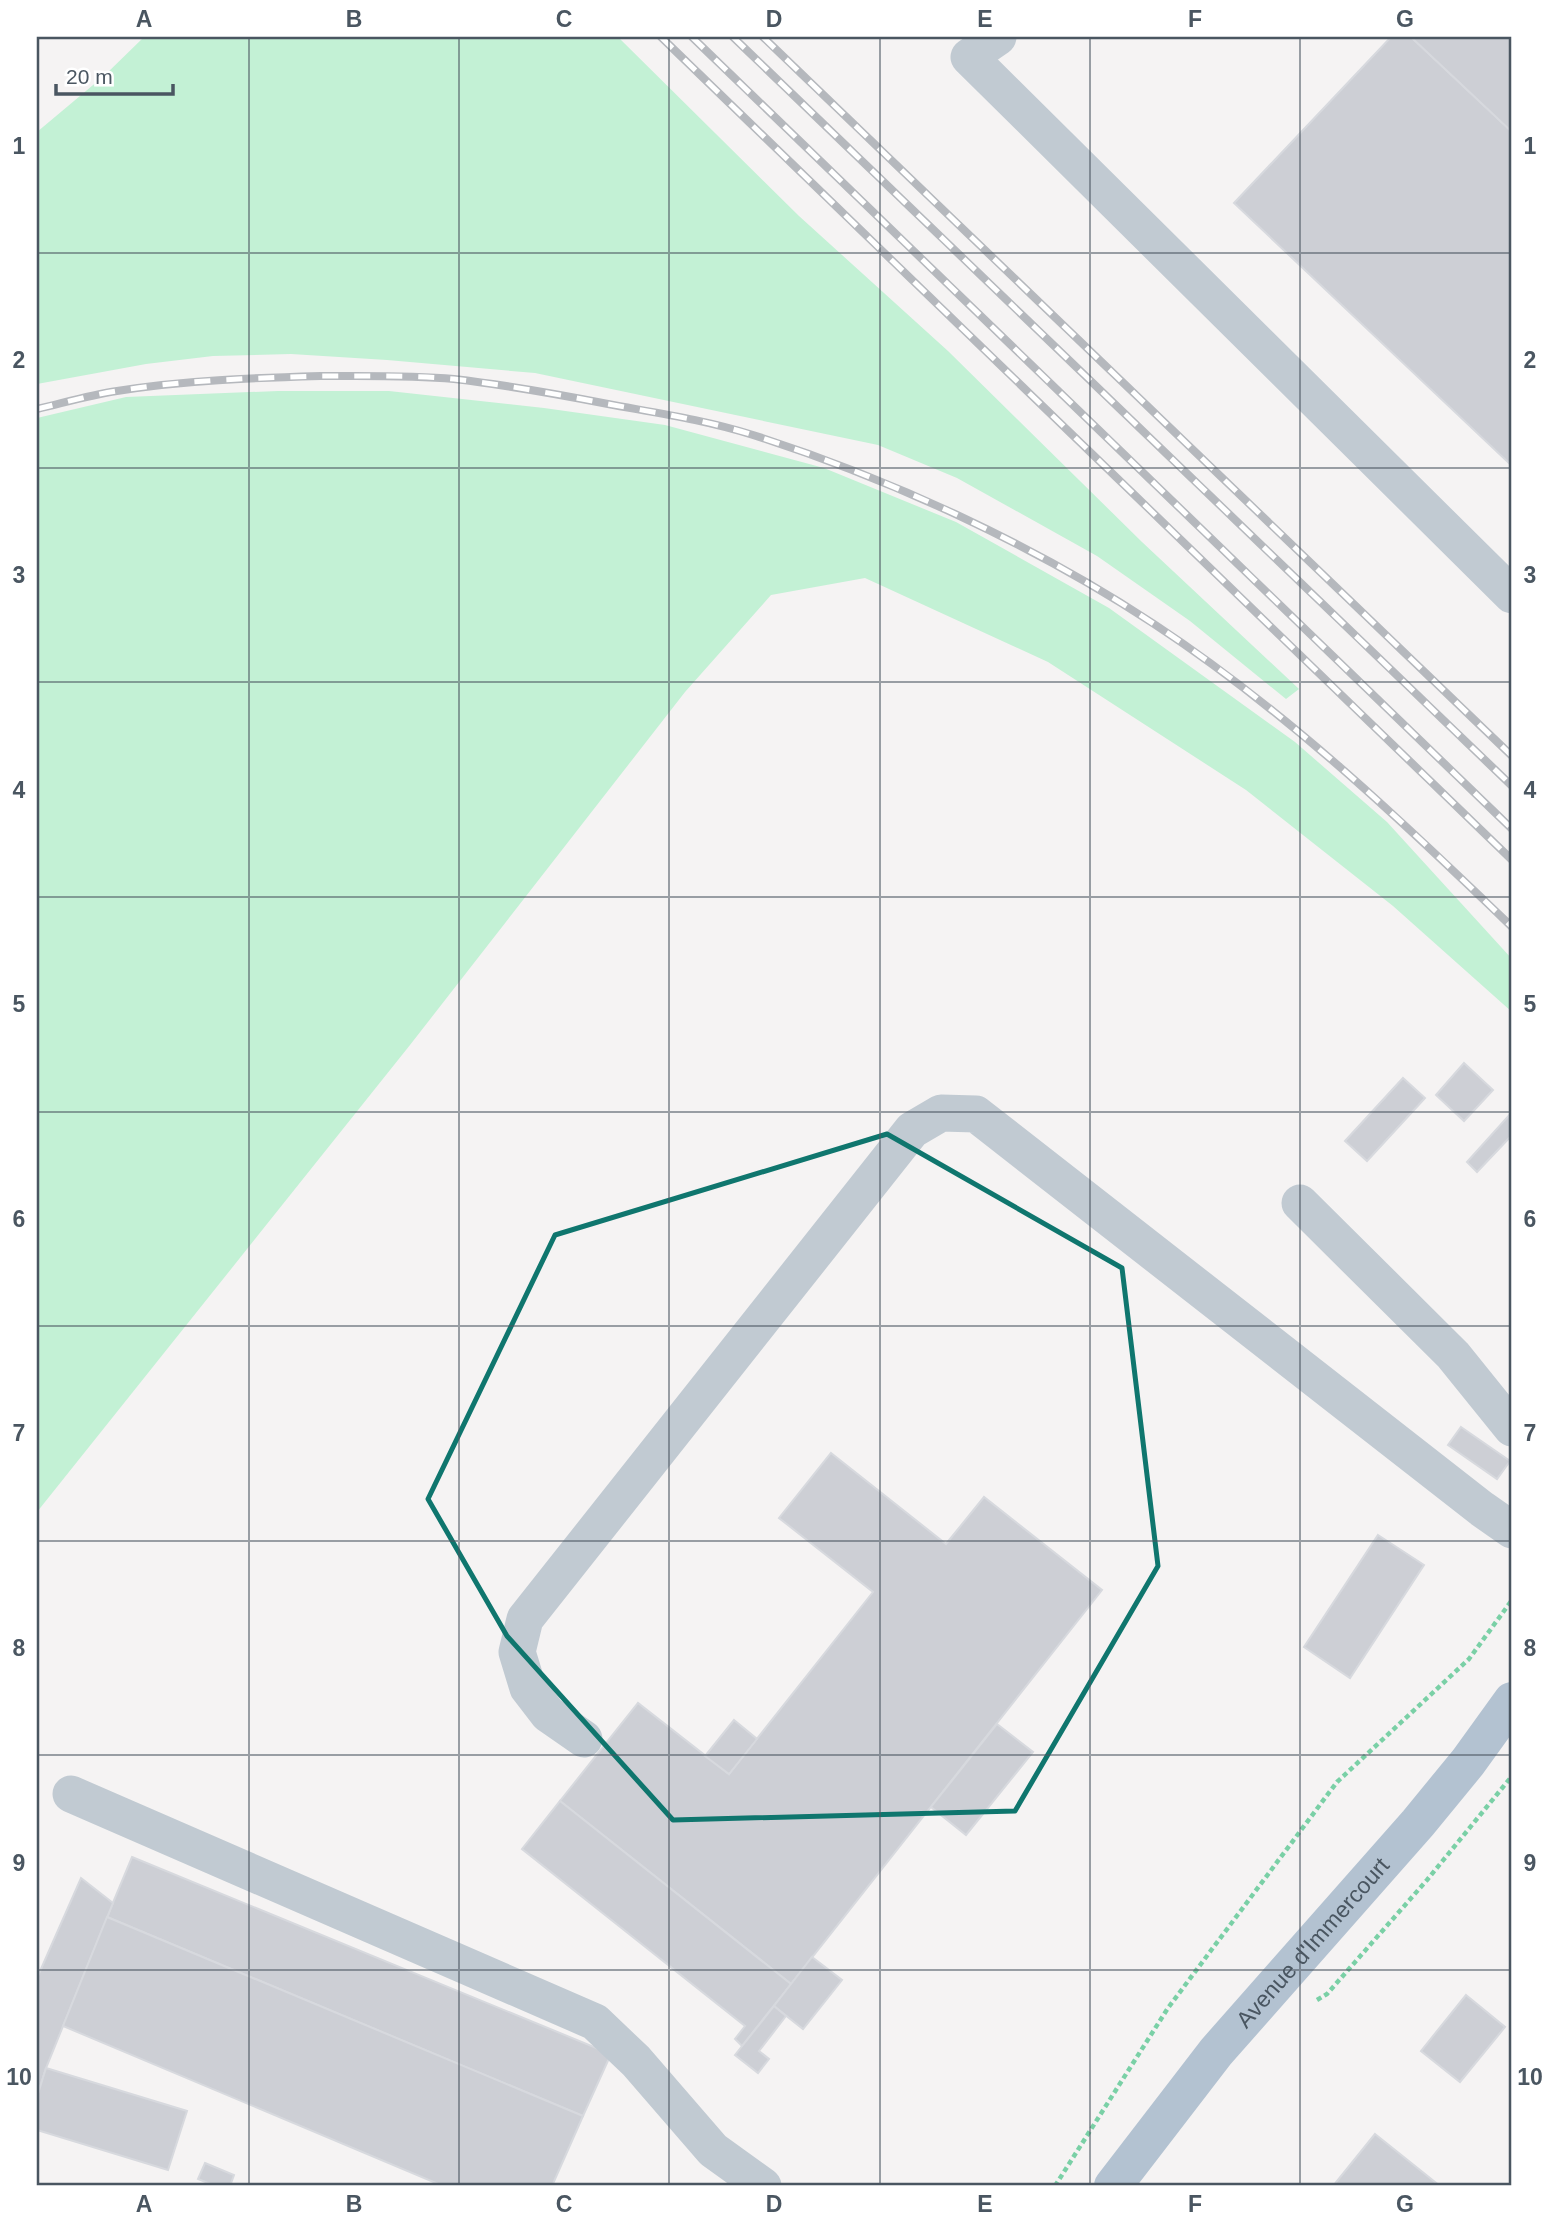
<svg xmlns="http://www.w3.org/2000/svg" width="1549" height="2223" font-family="Arial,sans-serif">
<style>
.green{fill:#c3f1d5}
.building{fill:#cdcfd5;stroke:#d7d9de;stroke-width:2}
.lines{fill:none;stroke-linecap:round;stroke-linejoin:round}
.path{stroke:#7ad0a6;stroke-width:4.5;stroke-dasharray:5 3.5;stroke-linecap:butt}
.minor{stroke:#c1cad2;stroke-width:37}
.major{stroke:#b3c2d1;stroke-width:38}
.rail-casing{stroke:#b5b8bd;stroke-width:8}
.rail{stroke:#fff;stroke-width:5;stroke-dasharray:16;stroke-linecap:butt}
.marked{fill:none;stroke:#0f766e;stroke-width:5;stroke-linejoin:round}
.grid{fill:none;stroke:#4a5661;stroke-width:2;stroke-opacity:0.55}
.labels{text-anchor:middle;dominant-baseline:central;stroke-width:5;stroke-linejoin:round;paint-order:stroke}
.street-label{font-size:23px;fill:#4a5661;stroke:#fff}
.neatline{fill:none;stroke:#4a5661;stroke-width:2.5}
.grid-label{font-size:23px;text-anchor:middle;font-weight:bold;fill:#4a5661}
</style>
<rect width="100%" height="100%" fill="#f5f3f3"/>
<g class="green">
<polygon points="144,37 618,37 799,216 948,351 1142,542 1299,689 1286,699 1190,621 1097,556 957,478 878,445 535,373 387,360 291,354 213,356 146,364 37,384 37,132 105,75"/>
<polygon points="278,391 389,391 544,408 665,425 824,468 956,522 1109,608 1295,742 1387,822 1512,959 1512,1012 1393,906 1246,790 1048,662 865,578 771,595 685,692 410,1045 37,1512 37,418 126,397"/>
</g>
<g class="building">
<polygon points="1391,37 1411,37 1512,132 1512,466 1234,203"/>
<polygon points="1411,37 1512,37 1512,132"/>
<polygon points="1464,1063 1493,1090 1464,1121 1436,1095"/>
<polygon points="1403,1078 1425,1098 1367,1161 1345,1141"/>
<polygon points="1512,1112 1512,1135 1477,1172 1467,1162"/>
<polygon points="1461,1427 1510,1461 1497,1479 1448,1445"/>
<polygon points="831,1453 946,1544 984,1497 1102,1590 791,1984 560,1801 638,1703 729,1774 873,1592 779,1518"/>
<polygon points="1378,1535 1424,1565 1350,1678 1304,1647"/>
<polygon points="734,1720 757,1739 729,1774 705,1756"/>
<polygon points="997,1724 1033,1752 966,1835 931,1807"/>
<polygon points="560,1801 791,1984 742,2046 735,2039 745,2026 522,1849"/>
<polygon points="132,1857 611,2054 583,2116 107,1917"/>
<polygon points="81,1878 113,1903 46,2068 37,2097 37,1978"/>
<polygon points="107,1917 583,2116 552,2186 443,2186 63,2026"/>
<polygon points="812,1957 842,1980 803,2029 774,2006"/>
<polygon points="1466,1995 1505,2027 1460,2082 1421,2051"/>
<polygon points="774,2006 786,2016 759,2051 769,2059 758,2073 735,2055"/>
<polygon points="46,2068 187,2111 168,2170 37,2130 37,2097"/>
<polygon points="1375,2134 1440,2186 1333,2186"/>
<polygon points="205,2163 234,2175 230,2186 215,2186 198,2179"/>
</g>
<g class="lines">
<g class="path">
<polyline points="1317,2000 1327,1994 1427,1880 1512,1776"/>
<polyline points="1055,2186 1168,2008 1337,1782 1469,1659 1512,1600"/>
</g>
<g class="minor">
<polyline points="998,37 969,57 1512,595"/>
<polyline points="1300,1203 1453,1355 1512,1428"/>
<polyline points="584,1739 548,1714 528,1688 517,1652 525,1619 912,1130 941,1113 976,1114 1482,1509 1512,1530"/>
<polyline points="71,1794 595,2022 636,2061 713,2150 763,2186"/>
</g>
<path class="major" id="s1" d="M1113,2186L1216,2052L1418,1823L1468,1762L1512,1701"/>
<defs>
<g id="rail">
<polyline points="661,37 1512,860"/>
<polyline points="692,37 1512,829"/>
<polyline points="733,37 1512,786"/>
<polyline points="763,37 1512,756"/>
<path d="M37,409C63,403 90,395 117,391C184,380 254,378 322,376C366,376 410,375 454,379C506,385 557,394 608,404C657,413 706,420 753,435C891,479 1034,545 1154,624C1285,710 1400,819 1512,927"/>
</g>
</defs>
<use href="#rail" class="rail-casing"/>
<use href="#rail" class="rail"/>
</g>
<path class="marked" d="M887,1134L1122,1268L1158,1566L1015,1811L673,1820L507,1636L428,1499L555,1235Z"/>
<path class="grid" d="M249,37V2186M459,37V2186M669,37V2186M880,37V2186M1090,37V2186M1300,37V2186M37,253H1512M37,468H1512M37,682H1512M37,897H1512M37,1112H1512M37,1326H1512M37,1541H1512M37,1755H1512M37,1970H1512"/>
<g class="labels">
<g class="street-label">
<text stroke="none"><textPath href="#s1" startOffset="315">Avenue d'Immercourt</textPath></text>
</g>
</g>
<rect width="1549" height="2223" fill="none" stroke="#ffffff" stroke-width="77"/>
<path d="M56 84v10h117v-10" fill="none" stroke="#4a5661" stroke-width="3.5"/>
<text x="66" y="84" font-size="21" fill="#4a5661" stroke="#ffffff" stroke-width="5" paint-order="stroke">20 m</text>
<rect x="38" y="38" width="1472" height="2146" class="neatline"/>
<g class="grid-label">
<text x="144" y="27">A</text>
<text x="354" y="27">B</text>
<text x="564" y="27">C</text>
<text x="774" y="27">D</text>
<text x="985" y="27">E</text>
<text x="1195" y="27">F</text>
<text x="1405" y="27">G</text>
<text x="19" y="154">1</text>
<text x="1530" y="154">1</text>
<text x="19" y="368">2</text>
<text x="1530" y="368">2</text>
<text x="19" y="583">3</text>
<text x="1530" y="583">3</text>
<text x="19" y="798">4</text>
<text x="1530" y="798">4</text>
<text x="19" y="1012">5</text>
<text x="1530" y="1012">5</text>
<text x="19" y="1227">6</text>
<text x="1530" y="1227">6</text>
<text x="19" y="1441">7</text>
<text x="1530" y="1441">7</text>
<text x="19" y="1656">8</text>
<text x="1530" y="1656">8</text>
<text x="19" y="1871">9</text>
<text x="1530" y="1871">9</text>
<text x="19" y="2085">10</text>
<text x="1530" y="2085">10</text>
<text x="144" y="2212">A</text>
<text x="354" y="2212">B</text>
<text x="564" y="2212">C</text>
<text x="774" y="2212">D</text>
<text x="985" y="2212">E</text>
<text x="1195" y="2212">F</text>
<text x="1405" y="2212">G</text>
</g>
</svg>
